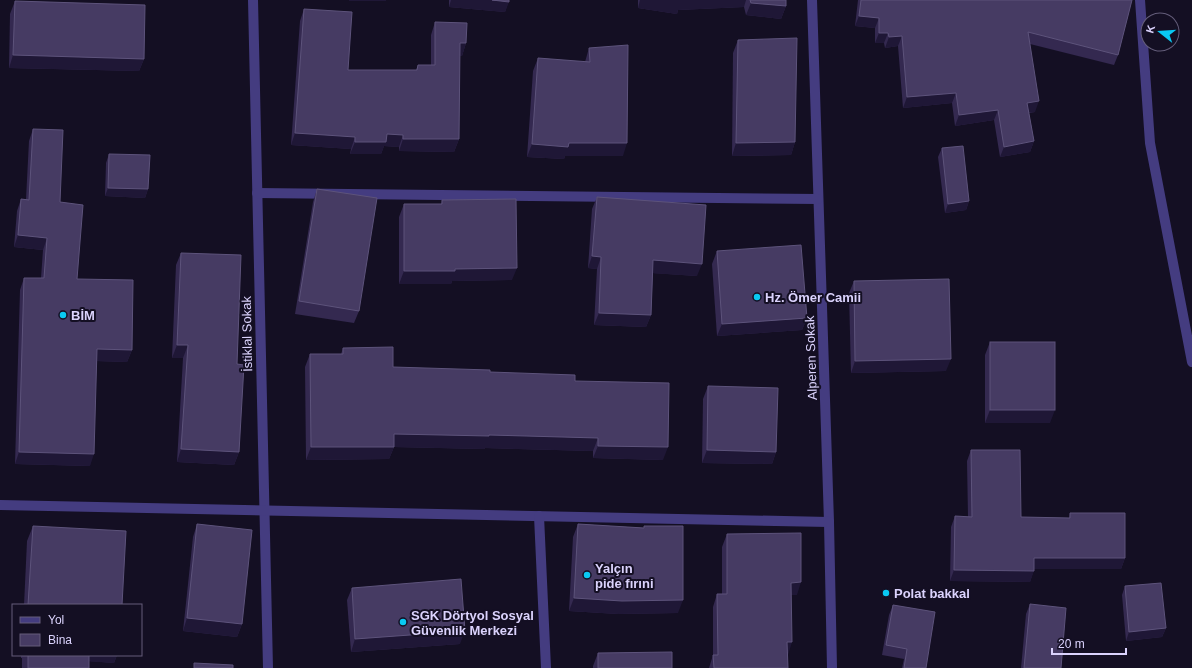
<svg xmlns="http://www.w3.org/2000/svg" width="1192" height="668" font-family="Helvetica,sans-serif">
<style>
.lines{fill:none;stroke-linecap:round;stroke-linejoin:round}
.minor{stroke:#443c80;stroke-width:10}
.wall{fill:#342950}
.shaded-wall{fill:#1f1736}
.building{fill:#463b63;stroke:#5d537b}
.poi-dot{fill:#09c9f3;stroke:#140f23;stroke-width:1.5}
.labels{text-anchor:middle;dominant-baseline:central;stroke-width:4;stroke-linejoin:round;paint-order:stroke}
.poi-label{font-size:13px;font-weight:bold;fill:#dbd3fd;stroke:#140f23;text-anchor:start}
.street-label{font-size:13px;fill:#dbd3fd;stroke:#140f23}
</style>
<rect width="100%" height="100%" fill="#140f23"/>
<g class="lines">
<g class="minor">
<polyline points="253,0 268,668"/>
<polyline points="812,0 829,522 832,668"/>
<polyline points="1140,0 1150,143 1192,362"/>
<polyline points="257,193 818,199"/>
<polyline points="0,505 829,522"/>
<polyline points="539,516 546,668"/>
</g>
</g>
<g class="wall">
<polygon points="449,0 509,0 505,12 449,7"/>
<polygon points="638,0 786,0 786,6 781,19 746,15 744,7 678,10 677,14 638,8"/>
<polygon points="858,0 1132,0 1118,55 1114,65 1030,44 1035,112 1029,113 1034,141 1030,152 1000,157 994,120 955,126 952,103 903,108 898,46 885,48 884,43 875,43 875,28 855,26"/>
<polygon points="15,1 144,59 139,71 9,68 10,14"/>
<polygon points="304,9 348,70 416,70 418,65 431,65 431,35 435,22 466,43 462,56 459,55 459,139 454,152 399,151 399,147 384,146 381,154 350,154 351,149 291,145 300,21"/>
<polygon points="738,40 795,142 791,155 732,156 733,53"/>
<polygon points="589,48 623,156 565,156 564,159 527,157 533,71 538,58 585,62"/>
<polygon points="33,129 60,202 77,279 132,350 127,362 97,361 90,466 15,464 20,290 24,278 41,278 43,250 14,247 17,211 21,199 26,199 29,141"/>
<polygon points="942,148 969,201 966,210 945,213 938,157"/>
<polygon points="109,154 148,189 145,198 105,196 106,163"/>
<polygon points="317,189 359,311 354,323 295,314 313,202"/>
<polygon points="597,197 697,276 653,273 651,315 646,327 594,325 597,269 588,268 592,209"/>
<polygon points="442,200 512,280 452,281 451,284 399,284 399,217 404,204 441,204"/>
<polygon points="717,251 807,318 802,330 717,336 712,264"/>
<polygon points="181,253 237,364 239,452 234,465 177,462 183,358 172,358 176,265"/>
<polygon points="854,281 946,371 851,373 849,293"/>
<polygon points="990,342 1050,423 985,423 985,355"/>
<polygon points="343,348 393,367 490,372 575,381 663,460 593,458 593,451 485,448 484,449 394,447 389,459 306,460 305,367 310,354 341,354"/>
<polygon points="708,386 776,452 772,464 702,463 703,399"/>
<polygon points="971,450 1021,517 1069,518 1070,513 1125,558 1121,569 1034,569 1030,582 950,581 951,527 955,516 968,517 967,461"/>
<polygon points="197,524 242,624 237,637 183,631 193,537"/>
<polygon points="578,524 644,528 644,526 678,613 618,614 569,611 573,537"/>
<polygon points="33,526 122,605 24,605 27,541"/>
<polygon points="727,534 797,595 791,595 787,655 788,668 709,668 713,655 713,607 717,594 722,594 722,547"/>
<polygon points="1125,586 1166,628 1162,637 1126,641 1122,595"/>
<polygon points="352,588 460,644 351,652 347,600"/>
<polygon points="1030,604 1061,668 1021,668 1026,614"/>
<polygon points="893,605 926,668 902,668 904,659 882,655 889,615"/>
<polygon points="598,653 672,668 593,668 593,666"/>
<polygon points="21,655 117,655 114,663 89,661 89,668 22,668 22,658 21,658"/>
</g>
<g class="shaded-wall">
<rect x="349" y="0" width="37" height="1"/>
<polygon points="451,0 492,0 509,2 505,12 449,7"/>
<polygon points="640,0 746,0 744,7 678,10 677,14 638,8"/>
<polygon points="751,3 786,6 781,19 746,15"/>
<polygon points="859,16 879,18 875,28 855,26"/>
<polygon points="879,33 888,33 884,43 875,43"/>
<polygon points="902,36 898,46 885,48 889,37"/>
<polygon points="460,43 466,43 462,56 455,55"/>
<polygon points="13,55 144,59 139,71 9,68"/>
<polygon points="956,93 952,103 903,108 907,97"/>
<polygon points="1039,101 1035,112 1024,113 1027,103"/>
<polygon points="998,110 994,120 955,126 959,115"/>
<polygon points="295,133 355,137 351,149 291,145"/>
<polygon points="387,134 403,135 399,147 384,146 381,154 350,154 355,142"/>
<polygon points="403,139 459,139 454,152 399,151"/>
<polygon points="1034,141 1030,152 1000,157 1004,147"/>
<polygon points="795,142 791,155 732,156 736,143"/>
<polygon points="569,143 627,143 623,156 565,156 564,159 527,157 532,144"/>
<polygon points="108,188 148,189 145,198 105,196"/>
<polygon points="969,201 966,210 945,213 948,204"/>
<polygon points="18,235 47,238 43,250 14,247"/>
<polygon points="592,256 601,257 597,269 588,268"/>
<polygon points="653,260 702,264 697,276 649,273"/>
<polygon points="517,268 512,280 452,281 451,284 399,284 404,271 455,269"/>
<polygon points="599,313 651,315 646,327 594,325"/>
<polygon points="807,318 802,330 717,336 722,324"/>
<polygon points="177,345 188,345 183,358 172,358"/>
<polygon points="97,349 132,350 127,362 93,361"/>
<polygon points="951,359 946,371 851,373 855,361"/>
<polygon points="990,410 1055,410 1050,423 985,423"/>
<polygon points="394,434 489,435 598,438 593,451 485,448 484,449 394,447 389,459 306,460 311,447"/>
<polygon points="598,446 668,447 663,460 593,458"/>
<polygon points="181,449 239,452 234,465 177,462"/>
<polygon points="707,450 776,452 772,464 702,463"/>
<polygon points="19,452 94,454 90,466 15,464"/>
<polygon points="1034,558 1125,558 1121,569 1030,569"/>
<polygon points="954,570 1034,571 1030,582 950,581"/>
<polygon points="801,582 797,595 787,595 791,583"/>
<polygon points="574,598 683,600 678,613 618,614 569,611"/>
<polygon points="187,618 242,624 237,637 183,631"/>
<polygon points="1166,628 1162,637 1126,641 1129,632"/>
<polygon points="465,631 460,644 351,652 355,639"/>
<polygon points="787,642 792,642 788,655"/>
<polygon points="86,655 117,655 114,663 84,661"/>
</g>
<g class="building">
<polygon points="492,0 509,0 509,2"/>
<polygon points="750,0 786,0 786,6 751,3"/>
<polygon points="861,0 1132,0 1118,55 1028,32 1039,101 1027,103 1034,141 1004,147 998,110 959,115 956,93 907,97 902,36 889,37 888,33 879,33 879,18 859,16"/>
<polygon points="15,1 145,5 144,59 13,55"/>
<polygon points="304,9 352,12 348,70 417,70 418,65 435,65 435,22 467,23 466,43 460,43 459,139 403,139 403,135 387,134 386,142 355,142 355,137 295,133"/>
<polygon points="797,38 795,142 736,143 738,40"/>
<polygon points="628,45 627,143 569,143 568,147 532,144 538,58 590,62 589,48"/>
<polygon points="33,129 63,130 60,202 83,205 77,279 133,280 132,350 97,349 94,454 19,452 24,278 44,278 47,238 18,235 21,199 29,200"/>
<polygon points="963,146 969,201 948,204 942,148"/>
<polygon points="109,154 150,155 148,189 108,188"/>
<polygon points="317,189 377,198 359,311 299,301"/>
<polygon points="597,197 706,205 702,264 653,260 651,315 599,313 601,257 592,256"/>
<polygon points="516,199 517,268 455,269 455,271 404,271 404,204 442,204 442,200"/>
<polygon points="801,245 807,318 722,324 717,251"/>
<polygon points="181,253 241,255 237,364 244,365 239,452 181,449 188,345 177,345"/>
<polygon points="949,279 951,359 855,361 854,281"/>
<rect x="990" y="342" width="65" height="68"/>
<polygon points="393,347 393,367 490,370 490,372 575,375 575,381 669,383 668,447 598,446 598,438 489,435 489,436 394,434 394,447 311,447 310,354 343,354 343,348"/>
<polygon points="708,386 778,388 776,452 707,450"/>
<polygon points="971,450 1020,450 1021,517 1070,518 1070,513 1125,513 1125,558 1034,558 1034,571 954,570 955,516 972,517"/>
<polygon points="197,524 252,530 242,624 187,618"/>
<polygon points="578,524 644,528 644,526 683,526 683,600 622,601 574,598"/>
<polygon points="33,526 126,531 122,605 28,605"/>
<polygon points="801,533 801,582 791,583 792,642 787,642 788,668 714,668 713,655 718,655 717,594 727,594 727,534"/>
<polygon points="461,579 465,631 355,639 352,588"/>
<polygon points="1161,583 1166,628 1129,632 1125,586"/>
<polygon points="1030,604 1066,608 1061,668 1024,668"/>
<polygon points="893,605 935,612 926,668 904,668 907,649 886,645"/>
<polygon points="672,652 672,668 598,668 598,653"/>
<rect x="28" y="655" width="61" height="13"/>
<polygon points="194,663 233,665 233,668 194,668"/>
</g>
<g class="poi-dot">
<circle cx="757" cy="297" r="4"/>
<circle cx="63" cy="315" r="4"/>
<circle cx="587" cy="575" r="4"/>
<circle cx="886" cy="593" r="4"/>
<circle cx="403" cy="622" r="4"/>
</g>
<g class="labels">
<g class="poi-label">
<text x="765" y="297">Hz. Ömer Camii</text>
<text x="71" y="315">BİM</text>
<text x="595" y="568">Yalçın<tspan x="595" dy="15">pide fırıni</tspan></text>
<text x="894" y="593">Polat bakkal</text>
<text x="411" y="615">SGK Dörtyol Sosyal<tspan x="411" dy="15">Güvenlik Merkezi</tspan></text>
</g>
<g class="street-label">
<text transform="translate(247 334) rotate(-91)">İstiklal Sokak</text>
<text transform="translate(811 358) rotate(-92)">Alperen Sokak</text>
</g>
</g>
<rect x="12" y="604" width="130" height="52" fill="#140f23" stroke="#645d7a"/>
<rect x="20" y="617" width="20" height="6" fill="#443c80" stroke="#645d7a"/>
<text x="48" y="624" font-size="12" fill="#dbd3fd">Yol</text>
<rect x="20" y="634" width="20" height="12" fill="#463b63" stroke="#645d7a"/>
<text x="48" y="644" font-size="12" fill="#dbd3fd">Bina</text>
<g transform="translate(1160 32) rotate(287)"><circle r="19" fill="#140f23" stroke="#645d7a"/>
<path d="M0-3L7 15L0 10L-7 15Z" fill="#09c9f3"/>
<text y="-6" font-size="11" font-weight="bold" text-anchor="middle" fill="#dbd3fd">K</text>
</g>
<path d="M1052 648v6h74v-6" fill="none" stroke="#dbd3fd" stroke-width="2"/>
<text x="1058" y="648" font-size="12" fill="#dbd3fd" stroke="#140f23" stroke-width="3" paint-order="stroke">20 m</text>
</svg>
